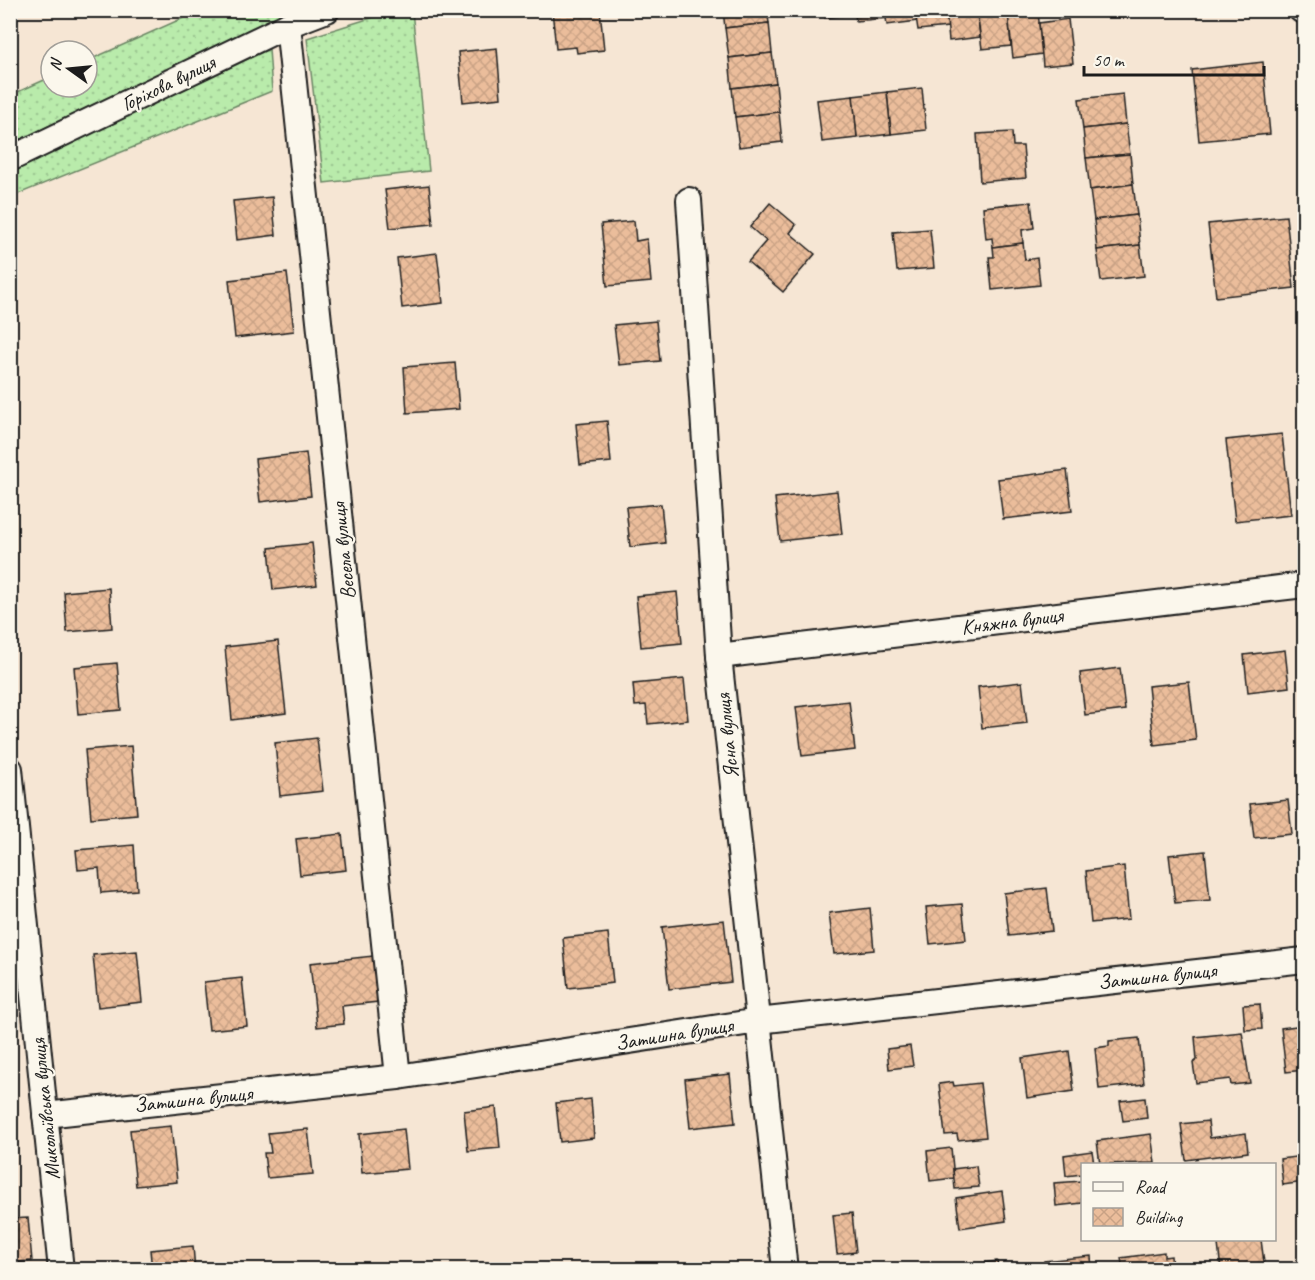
<svg xmlns="http://www.w3.org/2000/svg" width="1315" height="1280" font-family="Caveat,sans-serif">
<style>
.grass{fill:url(#grass-dots);stroke:#6a8464;stroke-width:1.5}
.building{fill:url(#building-cross-hatch);stroke:#1c1c1c;stroke-width:1.5}
.lines{fill:none;stroke-linecap:round;stroke-linejoin:round}
.minor-casing{stroke:#1c1c1c;stroke-width:28}
.minor{stroke:#fbf7ec;stroke-width:24}
.labels{text-anchor:middle;dominant-baseline:central;stroke-width:4.5;stroke-linejoin:round;paint-order:stroke}
.street-label{font-size:21px;fill:#1c1c1c;stroke:#fbf7ec}
</style>
<defs>
<pattern id="grass-dots" width="8" height="8" patternUnits="userSpaceOnUse" patternTransform="scale(1.5)"><rect width="8" height="8" fill="#b9ebab"/><path d="M2 2h.1M6 6h.1" fill="none" stroke="#9ec993" stroke-width="1.8" stroke-linecap="round"/></pattern>
<pattern id="building-cross-hatch" width="8" height="8" patternUnits="userSpaceOnUse" patternTransform="scale(1.5)"><rect width="8" height="8" fill="#ebbd9b"/><path d="M0 0l8 8M0 8l8-8" fill="none" stroke="#c9a285"/></pattern>
</defs>
<rect width="100%" height="100%" fill="#f6e6d4"/>
<filter id="ink" filterUnits="userSpaceOnUse"><feTurbulence type="fractalNoise" baseFrequency=".0167" numOctaves="2"/><feDisplacementMap in="SourceGraphic" scale="12" xChannelSelector="R" yChannelSelector="G"/><feConvolveMatrix kernelMatrix="1 2 1 2 8 2 1 2 1" color-interpolation-filters="sRGB"/></filter>
<g filter="url(#ink)">
<g class="grass">
<polygon points="201,10 290,11 11,144 11,95 51,77 51,87 87,87 87,61"/>
<polygon points="393,11 412,11 429,171 324,183 307,38"/>
<polygon points="269,49 272,91 11,197 11,171"/>
</g>
<g class="building">
<polygon points="552,10 600,10 604,50 577,53 576,47 556,49"/>
<polygon points="723,10 767,10 769,23 725,28"/>
<polygon points="824,10 854,10 855,14 825,18"/>
<polygon points="854,10 885,10 886,18 856,21"/>
<polygon points="885,10 915,10 917,21 887,25"/>
<polygon points="915,10 946,10 948,27 918,30"/>
<polygon points="946,10 977,10 980,37 949,41"/>
<polygon points="977,10 1008,10 1011,46 982,49"/>
<polygon points="1038,11 1042,54 1013,58 1008,14"/>
<polygon points="1068,19 1073,63 1043,66 1039,23"/>
<polygon points="769,23 772,53 729,58 725,28"/>
<polygon points="497,48 501,98 463,102 458,52"/>
<polygon points="772,53 776,83 732,88 729,58"/>
<polygon points="1263,62 1270,134 1199,141 1192,70"/>
<polygon points="776,83 779,112 735,117 732,88"/>
<polygon points="922,88 926,130 891,134 887,92"/>
<polygon points="887,92 891,134 857,138 853,96"/>
<polygon points="1123,94 1126,124 1083,129 1079,99"/>
<polygon points="853,96 857,138 822,142 817,100"/>
<polygon points="779,112 782,142 739,147 735,117"/>
<polygon points="1126,124 1130,154 1086,158 1083,129"/>
<polygon points="1012,132 1013,146 1023,146 1026,178 980,182 977,134"/>
<polygon points="1130,154 1133,184 1090,190 1086,158"/>
<polygon points="1133,184 1137,215 1094,220 1090,190"/>
<polygon points="429,185 433,224 390,228 385,190"/>
<polygon points="272,197 276,235 237,240 233,201"/>
<polygon points="1031,202 1034,228 1022,230 1023,243 993,247 992,238 986,239 983,207"/>
<polygon points="770,203 796,225 790,233 815,254 783,292 748,262 766,241 750,227"/>
<polygon points="1137,215 1140,245 1097,250 1094,220"/>
<polygon points="1286,216 1294,288 1216,297 1208,224"/>
<polygon points="634,221 636,241 647,239 651,282 607,286 601,224"/>
<polygon points="930,229 934,268 897,271 893,232"/>
<polygon points="1023,243 1025,260 1037,258 1040,285 992,290 989,257 994,257 993,247"/>
<polygon points="1140,245 1144,276 1101,281 1097,250"/>
<polygon points="437,253 443,303 402,308 397,258"/>
<polygon points="287,273 294,331 235,338 229,280"/>
<polygon points="656,321 660,361 619,365 614,325"/>
<polygon points="455,363 459,409 407,413 404,367"/>
<polygon points="607,421 611,462 580,465 576,424"/>
<polygon points="1282,434 1291,515 1235,521 1226,440"/>
<polygon points="306,453 311,496 260,502 255,459"/>
<polygon points="1067,470 1072,511 1003,519 998,479"/>
<polygon points="837,491 842,534 780,541 775,498"/>
<polygon points="661,504 665,543 630,547 626,507"/>
<polygon points="312,543 317,585 273,590 269,548"/>
<polygon points="109,588 112,628 67,632 64,592"/>
<polygon points="677,592 682,643 641,647 636,596"/>
<polygon points="278,641 286,713 232,720 225,647"/>
<polygon points="1285,650 1289,687 1248,692 1244,655"/>
<polygon points="117,663 121,710 78,714 74,667"/>
<polygon points="1120,668 1125,710 1085,715 1080,673"/>
<polygon points="684,679 688,720 648,724 646,705 635,706 633,684"/>
<polygon points="1022,682 1027,723 982,728 978,687"/>
<polygon points="1189,682 1196,740 1154,745 1148,686"/>
<polygon points="849,701 855,750 802,756 796,707"/>
<polygon points="317,738 323,791 280,796 275,743"/>
<polygon points="131,746 137,814 91,818 85,750"/>
<polygon points="1288,800 1292,834 1254,838 1250,804"/>
<polygon points="342,834 346,870 300,875 296,839"/>
<polygon points="134,845 137,890 101,893 99,868 78,870 76,850"/>
<polygon points="1205,851 1210,900 1175,903 1169,855"/>
<polygon points="1124,866 1129,919 1091,923 1086,871"/>
<polygon points="1047,888 1052,931 1009,936 1004,893"/>
<polygon points="962,904 966,940 930,944 926,907"/>
<polygon points="870,908 874,950 834,954 829,913"/>
<polygon points="724,920 731,982 669,989 662,927"/>
<polygon points="608,933 613,983 568,988 563,938"/>
<polygon points="137,951 142,1002 98,1007 93,955"/>
<polygon points="373,956 378,1002 342,1006 344,1024 317,1027 310,963"/>
<polygon points="242,978 247,1026 209,1030 204,982"/>
<polygon points="1260,1004 1262,1029 1245,1030 1243,1005"/>
<polygon points="1304,1025 1304,1070 1286,1072 1281,1028"/>
<polygon points="1242,1032 1250,1083 1231,1085 1230,1079 1196,1083 1193,1063 1197,1060 1195,1037"/>
<polygon points="1139,1038 1144,1084 1099,1089 1095,1048 1109,1046 1109,1041"/>
<polygon points="910,1046 913,1066 889,1069 887,1049"/>
<polygon points="1069,1051 1074,1091 1027,1098 1022,1058"/>
<polygon points="730,1074 735,1123 690,1128 685,1079"/>
<polygon points="953,1082 954,1086 980,1083 986,1137 958,1140 957,1134 945,1135 939,1084"/>
<polygon points="1145,1098 1147,1118 1123,1121 1120,1101"/>
<polygon points="591,1099 594,1138 560,1142 556,1103"/>
<polygon points="496,1107 500,1148 468,1151 464,1111"/>
<polygon points="1208,1121 1210,1138 1246,1133 1248,1152 1186,1160 1181,1124"/>
<polygon points="171,1126 177,1182 136,1186 130,1130"/>
<polygon points="308,1129 313,1174 267,1178 264,1153 271,1153 268,1133"/>
<polygon points="404,1129 408,1169 362,1173 359,1134"/>
<polygon points="1151,1134 1155,1163 1100,1164 1097,1141"/>
<polygon points="951,1148 954,1178 930,1181 927,1151"/>
<polygon points="1092,1151 1094,1164 1082,1164 1082,1174 1066,1176 1064,1155"/>
<polygon points="1304,1156 1304,1182 1283,1185 1280,1159"/>
<polygon points="976,1166 979,1187 955,1189 953,1169"/>
<polygon points="1082,1181 1082,1203 1056,1206 1054,1183"/>
<polygon points="1002,1191 1006,1221 960,1228 956,1198"/>
<polygon points="852,1213 856,1252 837,1254 833,1215"/>
<polygon points="28,1218 32,1261 10,1263 10,1219"/>
<polygon points="1234,1240 1261,1240 1265,1270 1221,1270 1218,1244 1234,1242"/>
<polygon points="193,1246 195,1270 152,1270 150,1250"/>
<polygon points="1164,1252 1164,1257 1171,1256 1172,1270 1123,1270 1121,1258"/>
<polygon points="1091,1256 1092,1270 1045,1270 1044,1261"/>
<polygon points="997,1261 998,1270 947,1270 947,1268"/>
</g>
<g class="lines">
<defs>
<g id="minor">
<polyline points="1301,10 1304,11"/>
<polyline points="288,25 398,1077"/>
<polyline points="10,159 288,25 327,10"/>
<polyline points="689,200 719,656 785,1270"/>
<polyline points="719,656 1304,585"/>
<polyline points="10,769 61,1270"/>
<polyline points="45,1115 398,1077 758,1021 1304,960"/>
</g>
</defs>
<use href="#minor" class="minor-casing"/>
<use href="#minor" class="minor"/>
</g>
</g>
<g class="labels">
<g class="street-label">
<text transform="translate(168 83) rotate(-26)">Горіхова вулиця</text>
<text transform="translate(343 551) rotate(-96)">Весела вулиця</text>
<text transform="translate(1012 621) rotate(-7)">Княжна вулиця</text>
<text transform="translate(727 736) rotate(-96)">Ясна вулиця</text>
<text transform="translate(1157 976) rotate(-6)">Затишна вулиця</text>
<text transform="translate(674 1034) rotate(-9)">Затишна вулиця</text>
<text transform="translate(193 1099) rotate(-6)">Затишна вулиця</text>
<text transform="translate(45 1109) rotate(-96)">Миколаївська вулиця</text>
</g>
</g>
<rect width="1315" height="1280" fill="none" stroke="#fbf7ec" stroke-width="36"/>
<rect x="18" y="18" width="1279" height="1244" fill="none" stroke="#1c1c1c" stroke-width="2" filter="url(#ink)"/>
<rect x="1081" y="1163" width="195" height="78" fill="#fbf7ec" stroke="#a29f99" stroke-width="1.5"/>
<rect x="1093" y="1182" width="30" height="9" fill="#fbf7ec" stroke="#a29f99" stroke-width="1.5"/>
<text x="1135" y="1193" font-size="18" fill="#1c1c1c">Road</text>
<rect x="1093" y="1208" width="30" height="18" fill="url(#building-cross-hatch)" stroke="#a29f99" stroke-width="1.5"/>
<text x="1135" y="1223" font-size="18" fill="#1c1c1c">Building</text>
<g transform="translate(69 69) rotate(285)"><circle r="28" fill="#fbf7ec" stroke="#a29f99" stroke-width="1.5"/>
<path d="M0-4.5L10 22L0 15L-10 22Z" fill="#1c1c1c"/>
<text y="-9" font-size="16" font-weight="bold" text-anchor="middle" fill="#1c1c1c">N</text>
</g>
<path d="M1084 66v9h180v-9" fill="none" stroke="#1c1c1c" stroke-width="3"/>
<text x="1093" y="66" font-size="18" fill="#1c1c1c" stroke="#fbf7ec" stroke-width="4.5" paint-order="stroke">50 m</text>
</svg>
